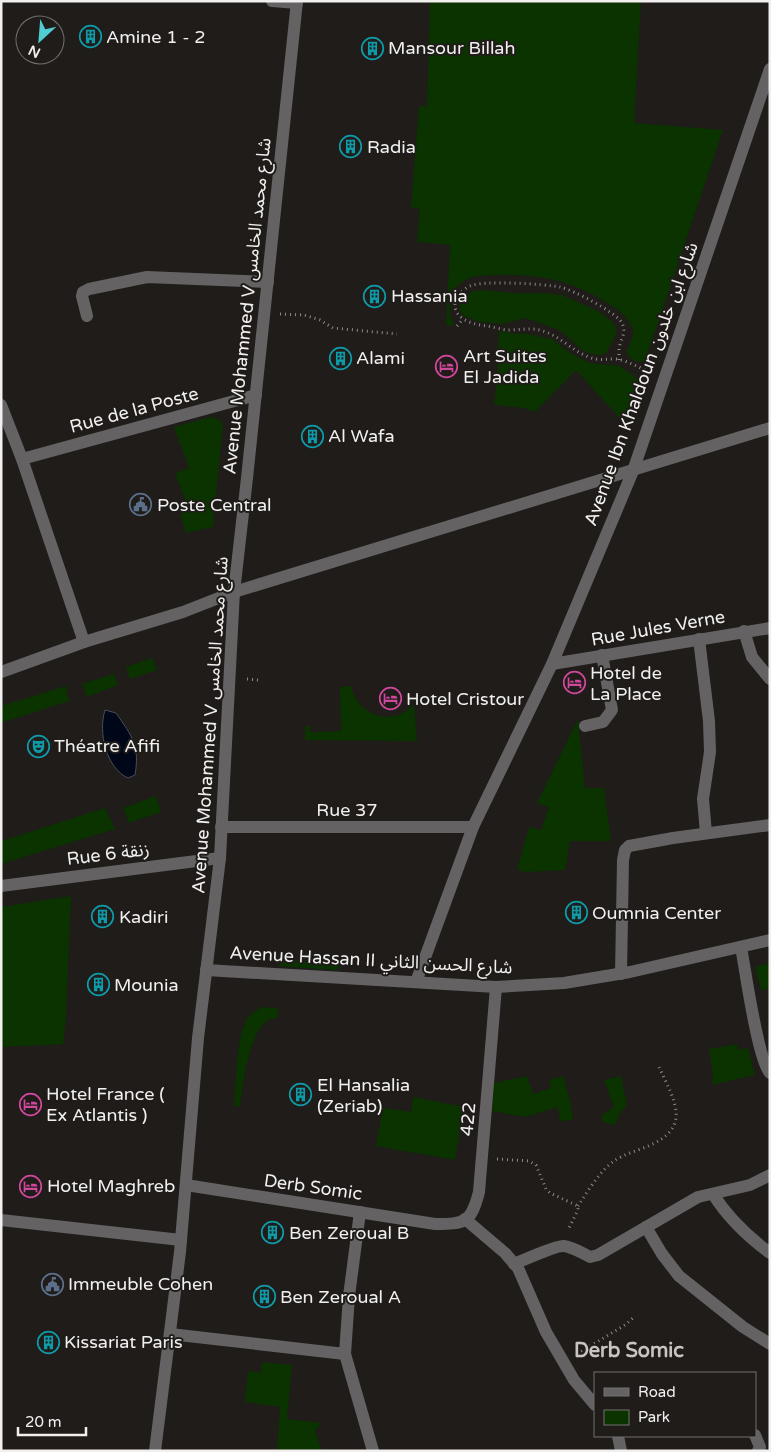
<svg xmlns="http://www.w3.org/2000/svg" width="771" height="1452" font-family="'Varela Round','Noto Sans Arabic',sans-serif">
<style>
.green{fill:#0a3300}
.water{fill:#000718;stroke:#494d58}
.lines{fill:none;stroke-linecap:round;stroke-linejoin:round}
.path{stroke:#8e8c8a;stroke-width:3;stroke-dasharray:1 4;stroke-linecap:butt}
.minor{stroke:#646262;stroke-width:12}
.labels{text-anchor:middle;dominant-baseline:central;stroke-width:4;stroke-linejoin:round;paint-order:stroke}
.poi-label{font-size:18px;fill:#f2f0ef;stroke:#1f1c1a;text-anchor:start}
.street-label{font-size:18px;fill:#f2f0ef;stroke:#1f1c1a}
.quarter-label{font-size:20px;font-weight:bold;fill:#c7c4c2;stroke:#1f1c1a}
</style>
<rect width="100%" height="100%" fill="#1f1c1a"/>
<g class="green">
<path d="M430,1H641L634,123L723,130L645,361L636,362L628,356L627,351L634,331C626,313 618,310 602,300C572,281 542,275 507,275C494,275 478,274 465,280C460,283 455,288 451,293L450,314L454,326L446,325L450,245L417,242L420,209L411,208L419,106H427Z"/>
<path d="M478,290L515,293H543L562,295L600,312L611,321L616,327V335L606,353L601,355L592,354L582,350L561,331L532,320L525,318L502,324L493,323L480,322L464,316L459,310C462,300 468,292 478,290Z"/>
<polygon points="499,331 510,333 528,334 552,339 567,351 589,363 620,366 639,380 624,423 576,370 535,412 524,408 494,405 497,379"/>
<polygon points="210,417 219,419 223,424 213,527 186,533 180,514 189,510 175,473 189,468 174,427"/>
<polygon points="152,658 157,670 130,679 126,667"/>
<polygon points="114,674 118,685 87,697 82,684"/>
<polygon points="66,686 69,701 1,723 1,706"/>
<path d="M351,686C358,716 392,728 414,704L417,741L305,740V726H310V732L341,731L340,687Z"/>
<polygon points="578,719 585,788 604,788 611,841 570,841 565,870 525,872 517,869 529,827 541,830 549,807 537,803"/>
<polygon points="156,796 161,812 129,823 123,808"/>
<polygon points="105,808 115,829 1,864 1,841"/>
<polygon points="71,896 66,1018 63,1044 1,1047 1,907"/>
<polygon points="279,961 341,962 340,967 336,970 279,966"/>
<polygon points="770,963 770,988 761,990 755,967"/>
<path d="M262,1007L279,1008L277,1018C250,1015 243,1087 240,1106H234C236,1083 236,1033 249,1016C253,1012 257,1009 262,1007Z"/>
<polygon points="737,1044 738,1050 748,1048 755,1075 712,1085 713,1076 709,1049"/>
<polygon points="527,1076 533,1094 551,1088 549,1080 563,1076 571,1105 573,1120 560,1121 558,1107 525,1117 492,1111 494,1083"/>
<polygon points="621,1076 627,1105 621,1112 615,1125 602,1122 602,1115 614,1107 604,1080"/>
<polygon points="413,1097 464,1107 455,1160 376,1146 383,1108 411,1112"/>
<polygon points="262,1362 292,1365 287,1419 321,1423 315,1431 322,1451 277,1451 280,1407 245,1402 248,1371 261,1373"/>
</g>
<path class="water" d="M105,710L116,713C132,736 140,746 135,775L128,778C106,768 98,732 105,710Z"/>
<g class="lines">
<g class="path">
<polyline points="280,314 304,315 320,320 333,328 397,334"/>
<polyline points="457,326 463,319"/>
<path d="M619,360C619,356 619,352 619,349C620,340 627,333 622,323C616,312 573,290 560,287C545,284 483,280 470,286C457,292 448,307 462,318C469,323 478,325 487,326C494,327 502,330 509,330C521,330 532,327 543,331C560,336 572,351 589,357C598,361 605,359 615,359C627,360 639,368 650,372"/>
<polyline points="247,679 258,680"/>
<polyline points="497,1159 529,1161 536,1165 546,1189 550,1193 578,1206 578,1210 568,1230"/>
<path d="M578,1206C588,1191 599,1172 614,1161C622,1155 636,1151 646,1147C693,1128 675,1102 659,1067"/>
<polyline points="577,1354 625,1325 633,1318"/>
</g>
<g class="minor">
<polyline points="272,1 297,3"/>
<polyline points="87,316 82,296 83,292 89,289 147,277 268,282"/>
<polyline points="1,405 22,459 84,642"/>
<polyline points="22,459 256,395"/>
<polyline points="744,631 752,657 770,679"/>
<polyline points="699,639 709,721 710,752 703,799 706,833"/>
<polyline points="552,664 770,628"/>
<polyline points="1,672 84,642 183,612 234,592 770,428"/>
<polyline points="585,726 603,722 612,710 602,655"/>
<polyline points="221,827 473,827"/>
<polyline points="1,886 220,858"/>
<path d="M741,947C745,968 758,1061 770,1073"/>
<polyline points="206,970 496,987 564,983 630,972 770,940"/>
<polyline points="621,974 623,860 625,850 629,846 673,838 770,825"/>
<polyline points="416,982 473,827 552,664 633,471 770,69"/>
<path d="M186,1185L435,1224C465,1224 471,1223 479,1192L496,987"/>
<path d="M713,1194C728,1218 747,1236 770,1253"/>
<polyline points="465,1219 505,1253 518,1268 546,1332 574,1380 595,1405"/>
<polyline points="1,1220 181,1240"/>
<polyline points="646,1227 662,1254 679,1276 743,1327 770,1344"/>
<path d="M514,1264C524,1260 556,1245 564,1246C573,1247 582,1253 590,1257L598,1255L698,1197L750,1185L770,1175"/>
<polyline points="170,1334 345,1354 349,1296 360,1212"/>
<polyline points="345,1354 373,1451"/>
<polyline points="755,1435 760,1447 758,1451"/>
<polyline points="618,1436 621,1451"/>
<polyline points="155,1451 180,1252 198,1038 220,858 234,592 247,478 297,1"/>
</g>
</g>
<defs>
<symbol id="building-ring" viewBox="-11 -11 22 22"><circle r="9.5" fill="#1f1c1a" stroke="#0f9aa8" stroke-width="1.5"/><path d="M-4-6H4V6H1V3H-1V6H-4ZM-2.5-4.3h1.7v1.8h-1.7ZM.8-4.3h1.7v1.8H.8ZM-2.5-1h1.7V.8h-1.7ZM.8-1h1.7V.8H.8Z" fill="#0f9aa8"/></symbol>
<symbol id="hotel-ring" viewBox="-11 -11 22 22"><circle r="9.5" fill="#1f1c1a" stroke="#d1479c" stroke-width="1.5"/><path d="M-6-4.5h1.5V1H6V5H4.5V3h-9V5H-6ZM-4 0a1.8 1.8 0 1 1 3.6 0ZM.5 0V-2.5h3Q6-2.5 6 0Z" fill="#d1479c"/></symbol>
<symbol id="civic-ring" viewBox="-11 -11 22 22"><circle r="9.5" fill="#1f1c1a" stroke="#5c6f8a" stroke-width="1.5"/><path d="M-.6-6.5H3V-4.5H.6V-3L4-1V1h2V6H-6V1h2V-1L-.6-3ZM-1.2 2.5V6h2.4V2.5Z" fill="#5c6f8a"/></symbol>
<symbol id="theatre-ring" viewBox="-11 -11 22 22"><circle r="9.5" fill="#1f1c1a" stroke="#0f9aa8" stroke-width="1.5"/><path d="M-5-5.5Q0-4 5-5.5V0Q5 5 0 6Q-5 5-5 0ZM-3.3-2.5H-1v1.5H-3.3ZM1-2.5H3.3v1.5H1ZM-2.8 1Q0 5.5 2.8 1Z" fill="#0f9aa8"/></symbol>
</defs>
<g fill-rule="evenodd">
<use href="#building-ring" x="78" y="24" width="25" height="25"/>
<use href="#building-ring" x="360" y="36" width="25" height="25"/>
<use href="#building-ring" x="338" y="134" width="25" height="25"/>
<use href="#building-ring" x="362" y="284" width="25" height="25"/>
<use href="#building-ring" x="328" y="346" width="25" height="25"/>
<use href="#hotel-ring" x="434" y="354" width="25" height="25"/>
<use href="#building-ring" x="300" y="424" width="25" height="25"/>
<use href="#civic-ring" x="128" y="492" width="25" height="25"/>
<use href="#hotel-ring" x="562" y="670" width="25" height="25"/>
<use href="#hotel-ring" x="378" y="686" width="25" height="25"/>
<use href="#theatre-ring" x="26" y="734" width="25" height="25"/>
<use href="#building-ring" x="564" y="900" width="25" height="25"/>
<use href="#building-ring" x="90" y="904" width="25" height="25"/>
<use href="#building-ring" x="86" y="972" width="25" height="25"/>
<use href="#building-ring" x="288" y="1082" width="25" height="25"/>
<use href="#hotel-ring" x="18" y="1092" width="25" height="25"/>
<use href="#hotel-ring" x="18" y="1174" width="25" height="25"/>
<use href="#building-ring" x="260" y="1220" width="25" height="25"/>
<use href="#civic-ring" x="40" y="1272" width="25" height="25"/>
<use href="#building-ring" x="252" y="1284" width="25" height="25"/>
<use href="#building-ring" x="36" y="1330" width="25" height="25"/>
</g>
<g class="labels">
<g class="poi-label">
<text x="106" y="37">Amine 1 - 2</text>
<text x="388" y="48">Mansour Billah</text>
<text x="367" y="147">Radia</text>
<text x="391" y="296">Hassania</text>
<text x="463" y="356">Art Suites<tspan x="463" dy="21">El Jadida</tspan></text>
<text x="356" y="358">Alami</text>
<text x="328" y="436">Al Wafa</text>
<text x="157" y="505">Poste Central</text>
<text x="590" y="673">Hotel de<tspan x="590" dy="21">La Place</tspan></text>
<text x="406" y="699">Hotel Cristour</text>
<text x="54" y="746">Théatre Afifi</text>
<text x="592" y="913">Oumnia Center</text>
<text x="119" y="917">Kadiri</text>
<text x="114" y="985">Mounia</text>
<text x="317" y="1085">El Hansalia<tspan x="317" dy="21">(Zeriab)</tspan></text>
<text x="46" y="1094">Hotel France (<tspan x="46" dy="21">Ex Atlantis )</tspan></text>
<text x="47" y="1186">Hotel Maghreb</text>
<text x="289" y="1233">Ben Zeroual B</text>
<text x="68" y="1284">Immeuble Cohen</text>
<text x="280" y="1297">Ben Zeroual A</text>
<text x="64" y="1342">Kissariat Paris</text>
</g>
<g class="street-label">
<text transform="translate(247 306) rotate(-84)">Avenue Mohammed V شارع محمد الخامس</text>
<text transform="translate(641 384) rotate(-70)">Avenue Ibn Khaldoun شارع ابن خلدون</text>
<text transform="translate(134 410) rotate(-15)">Rue de la Poste</text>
<text transform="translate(658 628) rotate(-10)">Rue Jules Verne</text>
<text transform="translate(210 725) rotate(-86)">Avenue Mohammed V شارع محمد الخامس</text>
<text x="347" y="810">Rue 37</text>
<text transform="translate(108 854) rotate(-7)">Rue 6 زنقة</text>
<text transform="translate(371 960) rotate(3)">Avenue Hassan II شارع الحسن الثاني</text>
<text transform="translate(468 1119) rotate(-85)">422</text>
<text transform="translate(313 1187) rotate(8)">Derb Somic</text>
</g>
<g class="quarter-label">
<text x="629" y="1351">Derb Somic</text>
</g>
</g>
<rect width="771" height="1452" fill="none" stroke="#f2f0ef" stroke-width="5"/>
<rect x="594" y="1372" width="162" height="65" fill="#1f1c1a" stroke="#73716f"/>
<rect x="604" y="1388" width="25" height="8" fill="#646262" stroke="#73716f"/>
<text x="638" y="1397" font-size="15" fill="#f2f0ef">Road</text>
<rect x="604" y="1410" width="25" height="15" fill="#0a3300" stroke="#73716f"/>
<text x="638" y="1422" font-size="15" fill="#f2f0ef">Park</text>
<g transform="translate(40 40) rotate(206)"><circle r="24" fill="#1f1c1a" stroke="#73716f"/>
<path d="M0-4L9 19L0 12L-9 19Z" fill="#51ccd1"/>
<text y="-8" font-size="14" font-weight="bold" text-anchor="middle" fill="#f2f0ef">N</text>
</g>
<path d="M18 1427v8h68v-8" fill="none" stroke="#f2f0ef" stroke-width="2.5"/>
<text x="25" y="1427" font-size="15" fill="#f2f0ef" stroke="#1f1c1a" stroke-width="4" paint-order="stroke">20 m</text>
</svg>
